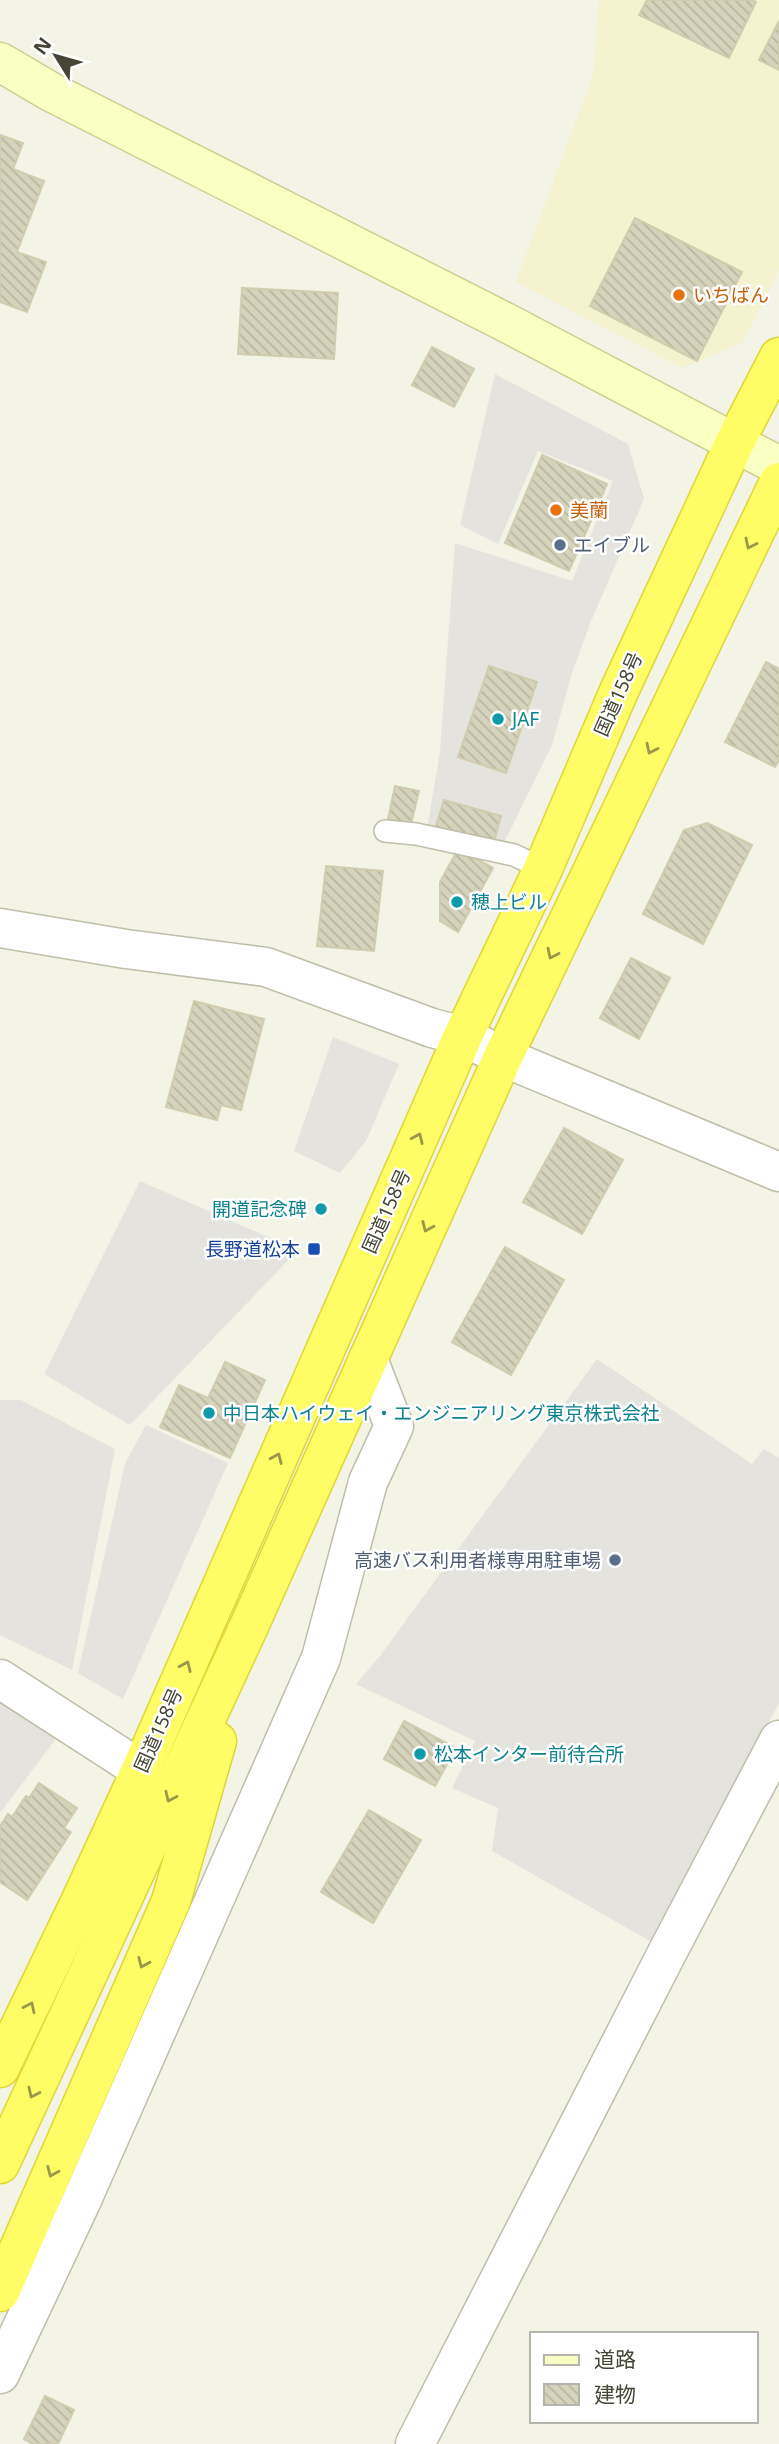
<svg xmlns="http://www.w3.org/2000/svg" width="779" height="2444" font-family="'Noto Sans','Noto Sans JP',sans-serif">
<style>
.commercial{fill:#f5f2d0}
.parking{fill:#e4e3de}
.building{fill:url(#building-back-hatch);stroke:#d0cdae;stroke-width:2}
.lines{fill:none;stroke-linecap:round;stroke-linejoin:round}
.lane-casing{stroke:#bfbea8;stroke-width:24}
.street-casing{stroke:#bfbea8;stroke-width:41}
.secondary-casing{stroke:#cdd093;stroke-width:41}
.highway-casing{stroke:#dfd634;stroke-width:41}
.lane{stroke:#fff;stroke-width:21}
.street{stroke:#fff;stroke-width:38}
.secondary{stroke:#faffc4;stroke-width:38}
.highway{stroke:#fffd65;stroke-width:38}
.oneway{stroke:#99984b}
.food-dot{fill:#e8710a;stroke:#fff;stroke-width:2.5}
.service-dot{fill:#5c6f8a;stroke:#fff;stroke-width:2.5}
.culture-dot{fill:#0f9aa8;stroke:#fff;stroke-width:2.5}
.transit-dot{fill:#1a4fb4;stroke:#fff;stroke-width:2.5}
.labels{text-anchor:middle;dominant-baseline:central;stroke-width:5;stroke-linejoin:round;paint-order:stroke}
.food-label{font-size:19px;fill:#c56008;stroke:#fff;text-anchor:start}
.service-label{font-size:19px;fill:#4e5e75;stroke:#fff;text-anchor:start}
.street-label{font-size:19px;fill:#464535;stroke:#fff}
.culture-label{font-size:19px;fill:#0d838f;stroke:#fff;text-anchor:start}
.transit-label{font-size:19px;fill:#164399;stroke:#fff;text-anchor:end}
</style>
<defs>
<pattern id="building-back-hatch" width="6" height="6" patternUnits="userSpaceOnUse" patternTransform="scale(1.75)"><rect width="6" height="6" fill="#d5d3bb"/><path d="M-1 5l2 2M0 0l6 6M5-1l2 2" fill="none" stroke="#b8b6a1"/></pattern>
</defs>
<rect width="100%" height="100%" fill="#f3f3e6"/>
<polygon class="commercial" points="599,0 779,0 779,270 742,343 682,368 516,282 593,76"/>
<g class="parking">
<polygon points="495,374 628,444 644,499 591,621 572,673 552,745 500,851 427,828 440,752 455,543 572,581 613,481 538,451 498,544 460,525"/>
<polygon points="333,1037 399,1064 366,1141 340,1173 294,1151"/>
<polygon points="140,1181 298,1250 130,1425 44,1374"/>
<polygon points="597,1359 752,1464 764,1449 779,1458 779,1703 650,1941 492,1851 498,1808 452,1788 475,1741 356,1684 380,1656"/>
<polygon points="0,1400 21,1400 115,1449 72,1670 0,1635"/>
<polygon points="146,1425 228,1463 123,1699 78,1673 125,1464"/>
<polygon points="0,1697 58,1736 0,1813"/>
</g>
<g class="building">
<polygon points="647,0 752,0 756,2 729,58 639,15"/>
<polygon points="779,21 779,70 759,60"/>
<polygon points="0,135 23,143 13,169 44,181 17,252 46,262 27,312 0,302"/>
<polygon points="635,218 742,272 697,361 590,306"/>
<polygon points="242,288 338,293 334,359 238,354"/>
<polygon points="432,347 474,369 454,407 412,385"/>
<polygon points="542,455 607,484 569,571 505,543"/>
<polygon points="766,662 779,669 779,760 775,767 725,742"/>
<polygon points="489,666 537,682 506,773 458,757"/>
<polygon points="395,786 419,791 411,824 388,819"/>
<polygon points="444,800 501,816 493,845 435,829"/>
<polygon points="707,823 752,845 703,944 643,914 684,830"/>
<polygon points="458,849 493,868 458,932 440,921 440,882"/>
<polygon points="326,866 383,871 374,951 317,946"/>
<polygon points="631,958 670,978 639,1039 600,1018"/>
<polygon points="194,1001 264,1019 241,1110 221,1105 217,1120 166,1107"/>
<polygon points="564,1128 623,1160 582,1234 523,1202"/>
<polygon points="505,1247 564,1280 511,1375 452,1342"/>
<polygon points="225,1362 265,1380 230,1458 160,1427 179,1385 208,1398"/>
<polygon points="404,1721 456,1748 435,1786 384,1759"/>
<polygon points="39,1783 77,1808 64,1828 71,1832 27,1900 0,1882 0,1826 8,1814 12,1817 26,1796 29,1798"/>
<polygon points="369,1810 421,1840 373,1923 321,1892"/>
<polygon points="45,2396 74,2410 58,2444 33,2444 24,2439"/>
</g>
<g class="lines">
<defs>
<polyline id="lane" points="385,831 416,834 514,855 543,869"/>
<g id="street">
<polyline points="0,928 126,949 266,967 432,1028 463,1036 503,1057 779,1172"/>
<polyline points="0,1679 141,1770"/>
<polyline points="0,2374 81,2202 321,1658 368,1482 394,1426 368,1359"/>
<polyline points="415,2444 668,1951 779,1740"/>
</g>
<polyline id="secondary" points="0,62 51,92 507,323 779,466"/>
<g id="highway">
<polyline points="0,2068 81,1900 141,1770 463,1036 543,869 619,691 734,444 779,357"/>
<polyline points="0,2164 250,1624 503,1057 779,482"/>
<polyline points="0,2292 171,1901 217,1741"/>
</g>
</defs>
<use href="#lane" class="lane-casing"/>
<use href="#street" class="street-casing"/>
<use href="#secondary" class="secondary-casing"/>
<use href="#highway" class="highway-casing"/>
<use href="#lane" class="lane"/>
<use href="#street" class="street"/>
<use href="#secondary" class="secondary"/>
<use href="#highway" class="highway"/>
</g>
<defs><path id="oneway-chevron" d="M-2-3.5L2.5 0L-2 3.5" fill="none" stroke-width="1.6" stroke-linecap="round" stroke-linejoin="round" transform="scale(1.75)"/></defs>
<g class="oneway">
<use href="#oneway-chevron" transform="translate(750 544) rotate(116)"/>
<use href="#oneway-chevron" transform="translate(651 749) rotate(116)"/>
<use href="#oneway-chevron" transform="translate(552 954) rotate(116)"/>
<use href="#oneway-chevron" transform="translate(418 1138) rotate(-66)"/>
<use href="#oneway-chevron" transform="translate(427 1227) rotate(114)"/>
<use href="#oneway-chevron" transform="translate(277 1458) rotate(-66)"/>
<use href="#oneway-chevron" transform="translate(186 1666) rotate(-66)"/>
<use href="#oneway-chevron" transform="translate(170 1797) rotate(115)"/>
<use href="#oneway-chevron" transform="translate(143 1963) rotate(114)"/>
<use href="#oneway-chevron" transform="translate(30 2007) rotate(-64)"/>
<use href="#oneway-chevron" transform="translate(33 2093) rotate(115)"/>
<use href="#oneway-chevron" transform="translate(52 2172) rotate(114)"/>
</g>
<g class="food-dot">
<circle cx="679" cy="295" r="7"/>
<circle cx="556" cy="510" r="7"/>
</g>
<g class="service-dot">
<circle cx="560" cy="545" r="7"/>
<circle cx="615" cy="1560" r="7"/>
</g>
<g class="culture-dot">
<circle cx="498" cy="719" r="7"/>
<circle cx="457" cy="902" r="7"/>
<circle cx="321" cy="1209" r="7"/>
<circle cx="209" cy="1413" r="7"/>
<circle cx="420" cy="1754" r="7"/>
</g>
<rect class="transit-dot" x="307" y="1242" width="14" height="14" rx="3.5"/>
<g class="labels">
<g class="food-label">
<text x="693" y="295">いちばん</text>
<text x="570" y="510">美蘭</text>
</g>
<g class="service-label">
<text x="574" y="545">エイブル</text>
<text x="601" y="1560" text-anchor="end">高速バス利用者様専用駐車場</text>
</g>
<g class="street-label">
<text transform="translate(618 694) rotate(-66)">国道158号</text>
<text transform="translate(386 1211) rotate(-66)">国道158号</text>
<text transform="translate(158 1730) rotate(-66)">国道158号</text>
</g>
<g class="culture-label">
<text x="512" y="719">JAF</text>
<text x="471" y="902">穂上ビル</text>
<text x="307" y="1209" text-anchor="end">開道記念碑</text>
<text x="223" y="1413">中日本ハイウェイ・エンジニアリング東京株式会社</text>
<text x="434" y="1754">松本インター前待合所</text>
</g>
<g class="transit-label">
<text x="300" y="1249">長野道松本</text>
</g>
</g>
<rect x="530" y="2332" width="228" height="91" fill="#ffffff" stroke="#b5b5ae" stroke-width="2"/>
<rect x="544" y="2355" width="35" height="10" fill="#faffc4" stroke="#b5b5ae" stroke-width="2"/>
<text x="594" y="2367" font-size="21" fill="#464535">道路</text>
<rect x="544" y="2384" width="35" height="21" fill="url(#building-back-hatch)" stroke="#b5b5ae" stroke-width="2"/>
<text x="594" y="2402" font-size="21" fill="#464535">建物</text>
<g transform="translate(56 56) rotate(307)" stroke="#ffffff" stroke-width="5" paint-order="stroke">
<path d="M0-5L12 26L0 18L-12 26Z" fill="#464535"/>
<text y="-10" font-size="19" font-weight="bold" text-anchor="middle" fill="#464535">N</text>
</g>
</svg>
